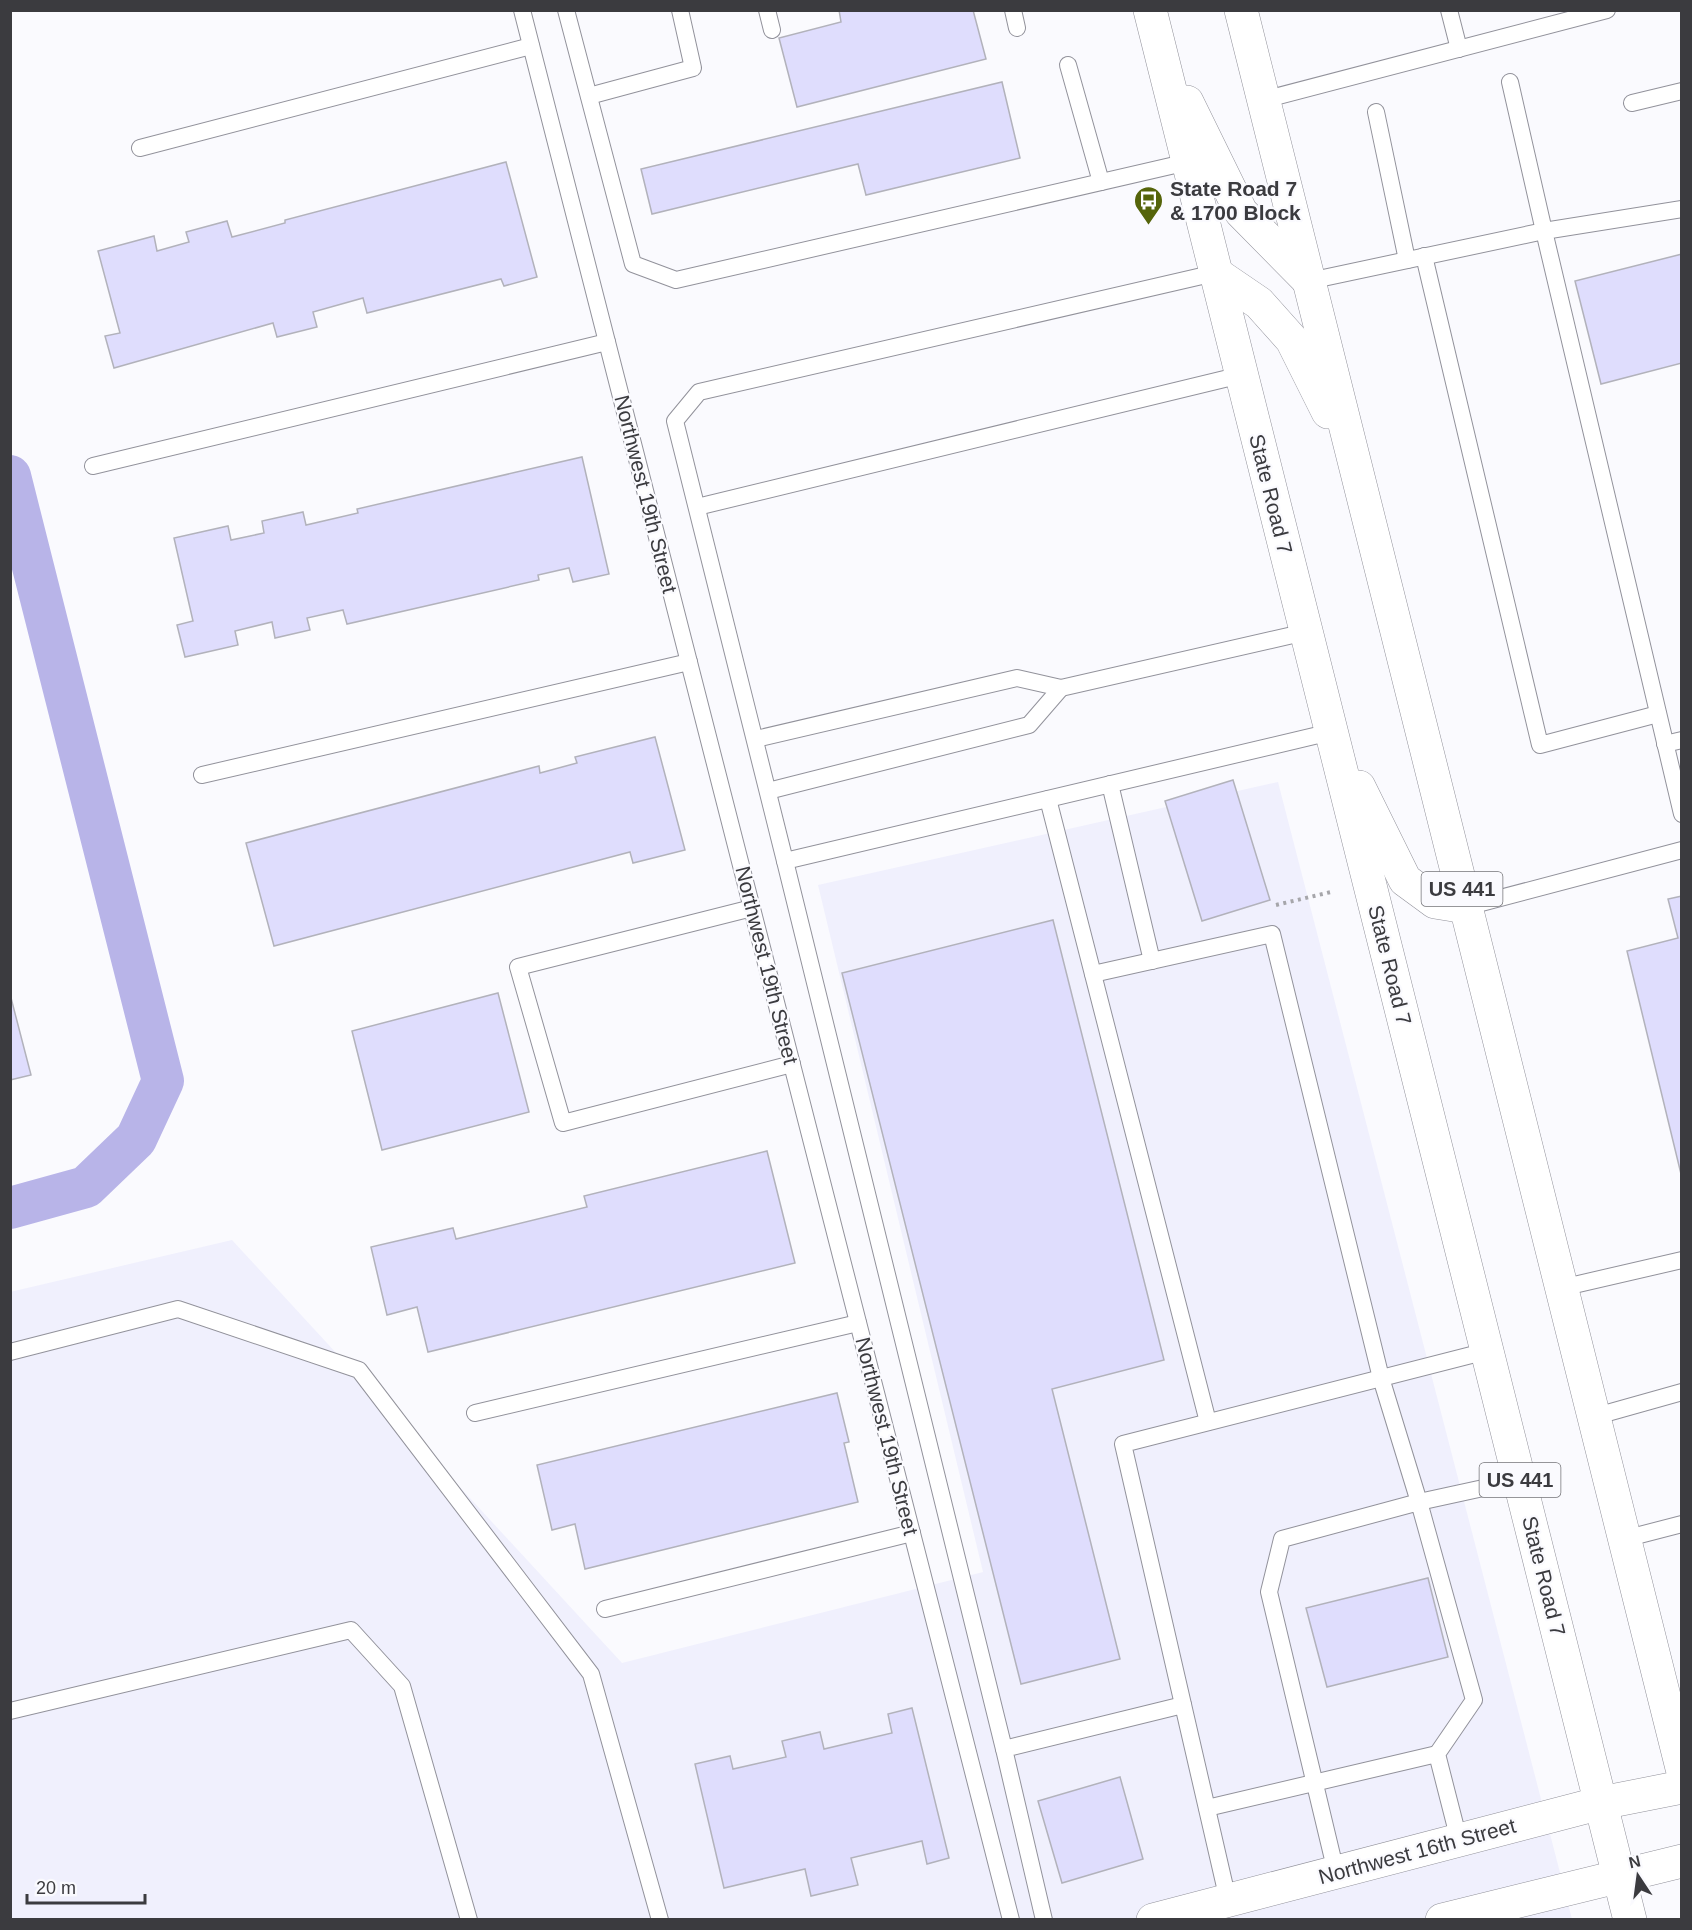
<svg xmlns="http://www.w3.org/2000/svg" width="1692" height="1930" font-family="Arial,sans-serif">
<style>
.built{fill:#f0f0fd}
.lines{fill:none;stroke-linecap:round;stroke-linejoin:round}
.canal{stroke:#b8b4e8;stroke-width:42}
.building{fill:#dfddfd;stroke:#b2b2bb;stroke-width:1.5}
.lane-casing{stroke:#92929b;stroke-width:18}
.secondary-casing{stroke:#92929b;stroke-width:34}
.primary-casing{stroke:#92929b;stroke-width:34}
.path{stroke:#a6a6aa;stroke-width:4;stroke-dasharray:3 4.5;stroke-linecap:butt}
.lane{stroke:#fff;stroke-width:16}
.secondary{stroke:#fff;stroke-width:33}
.primary{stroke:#fff;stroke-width:33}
.labels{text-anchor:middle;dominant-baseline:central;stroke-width:4.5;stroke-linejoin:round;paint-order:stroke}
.shield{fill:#fafafe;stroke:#747478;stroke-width:1.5}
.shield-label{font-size:20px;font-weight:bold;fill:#3b3b3f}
.poi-label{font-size:21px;font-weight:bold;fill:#3b3b3f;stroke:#fafafe;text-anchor:start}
.street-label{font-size:21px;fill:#3b3b3f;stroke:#fafafe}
</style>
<rect width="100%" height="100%" fill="#fafafe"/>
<polygon class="built" points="1278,782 1572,1919 11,1919 10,1292 232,1240 622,1663 983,1572 818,885"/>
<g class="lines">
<polyline class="canal" points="10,476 163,1081 136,1139 86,1187 10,1208"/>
</g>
<g class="building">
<polygon points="839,10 973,10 986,59 797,107 779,38 841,22"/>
<polygon points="1002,82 1020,158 866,195 858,164 652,214 641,169"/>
<polygon points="506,162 537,277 504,286 501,279 367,313 363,298 313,312 317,327 277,337 273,323 114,368 105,336 120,333 98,251 154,236 157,251 189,242 186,232 227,221 232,237 285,223 285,220"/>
<polygon points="1682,254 1682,363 1601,384 1575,281"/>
<polygon points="582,457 609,574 573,582 569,568 538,575 539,580 347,624 343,610 307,618 310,630 275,638 272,622 235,631 238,645 185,657 177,625 193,621 174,538 228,526 231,540 264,533 262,521 303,512 306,525 358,513 357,509"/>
<polygon points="655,737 685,850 633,863 630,852 274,946 246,843 539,766 540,773 577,763 575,757"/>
<polygon points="1233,780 1270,900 1202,921 1165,801"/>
<polygon points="1682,896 1682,1174 1681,1174 1627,951 1678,938 1668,899"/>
<polygon points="1053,920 1164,1360 1052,1389 1120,1659 1021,1684 842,973"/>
<polygon points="498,993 529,1112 382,1150 352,1031"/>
<polygon points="10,994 31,1075 10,1080"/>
<polygon points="767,1151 795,1263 428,1352 417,1307 387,1315 371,1247 453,1228 456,1239 587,1207 584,1196"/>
<polygon points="837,1393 849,1442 844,1443 858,1502 585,1569 575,1524 552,1530 537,1465"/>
<polygon points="1428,1578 1448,1657 1327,1687 1306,1608"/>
<polygon points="912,1708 949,1858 927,1864 922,1841 851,1858 858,1885 811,1896 805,1869 724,1888 695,1764 730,1756 733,1769 786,1757 782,1741 820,1732 824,1749 892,1733 888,1714"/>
<polygon points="1120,1777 1143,1859 1062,1883 1038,1801"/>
</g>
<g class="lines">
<defs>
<g id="lane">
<polyline points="522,10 1011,1920"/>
<polyline points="566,10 633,264 676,280 1188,162"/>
<polyline points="767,10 772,30"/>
<polyline points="1013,10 1017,28"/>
<polyline points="1449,10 1459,49"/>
<polyline points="1068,65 1101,182"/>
<polyline points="1510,82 1544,231 1682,209"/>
<polyline points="589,96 693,68 680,10"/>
<polyline points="1263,100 1607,10"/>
<polyline points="1632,103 1682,91"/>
<polyline points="1376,112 1407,260"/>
<polyline points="140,148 531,46"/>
<polyline points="1424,256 1540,745 1658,714"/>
<polyline points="1309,281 1544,231 1682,814"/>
<polyline points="93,466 607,342"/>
<polyline points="697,507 1241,375"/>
<polyline points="756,739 1017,678 1061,688 1306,632"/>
<polyline points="1665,744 1682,740"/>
<polyline points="202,775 689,662"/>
<polyline points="1110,784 1152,961"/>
<polyline points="768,791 1029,725 1061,688"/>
<polyline points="1048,799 1208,1422"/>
<polyline points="785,861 675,421 699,392 1215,273"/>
<polyline points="1466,907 1682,850"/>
<polyline points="752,908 518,967 563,1123 792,1064"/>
<polyline points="1093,974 1272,934 1381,1378 1419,1502 1520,1480"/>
<polyline points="1561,1288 1682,1260"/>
<polyline points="10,1352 178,1309 359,1370 591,1674 660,1920"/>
<polyline points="475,1413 858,1323"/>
<polyline points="1593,1417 1682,1392"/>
<polyline points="1624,1539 1682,1524"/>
<polyline points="605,1609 912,1533"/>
<polyline points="10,1711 351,1630 402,1686 469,1920"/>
<polyline points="1004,1749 785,861 1331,732"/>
<polyline points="1207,1808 1437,1754"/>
<polyline points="1336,1872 1269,1592 1282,1539 1419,1502 1474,1700 1437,1754 1459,1840"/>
<polyline points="1228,1900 1123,1444 1487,1351"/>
<polyline points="1044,1920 1004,1749 1183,1705"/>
</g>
<g id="secondary">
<polyline points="1153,1920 1601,1803 1682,1787"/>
<polyline points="1442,1920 1682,1861"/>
</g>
<g id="primary">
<polyline points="1150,10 1630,1920"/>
<polyline points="1241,10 1682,1768"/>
<polyline points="1187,102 1241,212 1309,281"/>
<polyline points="1215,273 1259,303 1292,340 1328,412"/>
<polyline points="1359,787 1405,880 1435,902 1466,907"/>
</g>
</defs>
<use href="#lane" class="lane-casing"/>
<use href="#secondary" class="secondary-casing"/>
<use href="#primary" class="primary-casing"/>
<polyline class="path" points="1276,905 1331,892"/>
<use href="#lane" class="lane"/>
<use href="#secondary" class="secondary"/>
<use href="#primary" class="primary"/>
</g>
<defs>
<symbol id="bus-pin" viewBox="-11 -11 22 30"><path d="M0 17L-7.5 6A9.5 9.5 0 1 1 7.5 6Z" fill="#55640a" stroke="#fafafe"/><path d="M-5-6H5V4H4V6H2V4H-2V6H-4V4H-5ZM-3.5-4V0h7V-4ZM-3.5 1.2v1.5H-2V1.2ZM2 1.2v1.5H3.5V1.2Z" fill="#fff"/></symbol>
</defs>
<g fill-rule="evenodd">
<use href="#bus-pin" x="1132" y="184" width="33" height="45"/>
</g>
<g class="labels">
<g class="shield">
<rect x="1421.5" y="872" width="81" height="34" rx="4.5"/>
<rect x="1479.5" y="1463" width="81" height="34" rx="4.5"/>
</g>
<g class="shield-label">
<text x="1462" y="889">US 441</text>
<text x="1520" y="1480">US 441</text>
</g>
<g class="poi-label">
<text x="1170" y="188">State Road 7<tspan x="1170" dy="24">&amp; 1700 Block</tspan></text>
</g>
<g class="street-label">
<text transform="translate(646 494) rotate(76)">Northwest 19th Street</text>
<text transform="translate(1271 494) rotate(76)">State Road 7</text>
<text transform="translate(767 965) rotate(76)">Northwest 19th Street</text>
<text transform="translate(1390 965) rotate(76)">State Road 7</text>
<text transform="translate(887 1436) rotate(76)">Northwest 19th Street</text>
<text transform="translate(1544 1576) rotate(76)">State Road 7</text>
<text transform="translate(1417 1851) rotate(-15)">Northwest 16th Street</text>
</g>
</g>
<rect width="1692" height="1930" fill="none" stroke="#3b3b3f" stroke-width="24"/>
<g transform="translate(1638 1876) rotate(347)" stroke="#fafafe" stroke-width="4.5" paint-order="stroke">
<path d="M0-4.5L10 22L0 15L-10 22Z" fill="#3b3b3f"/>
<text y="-9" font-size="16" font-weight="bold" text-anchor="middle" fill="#3b3b3f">N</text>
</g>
<path d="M27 1894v9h118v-9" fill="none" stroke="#3b3b3f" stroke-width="3"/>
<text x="36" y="1894" font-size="18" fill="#3b3b3f" stroke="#fafafe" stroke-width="4.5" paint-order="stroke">20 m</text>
</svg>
